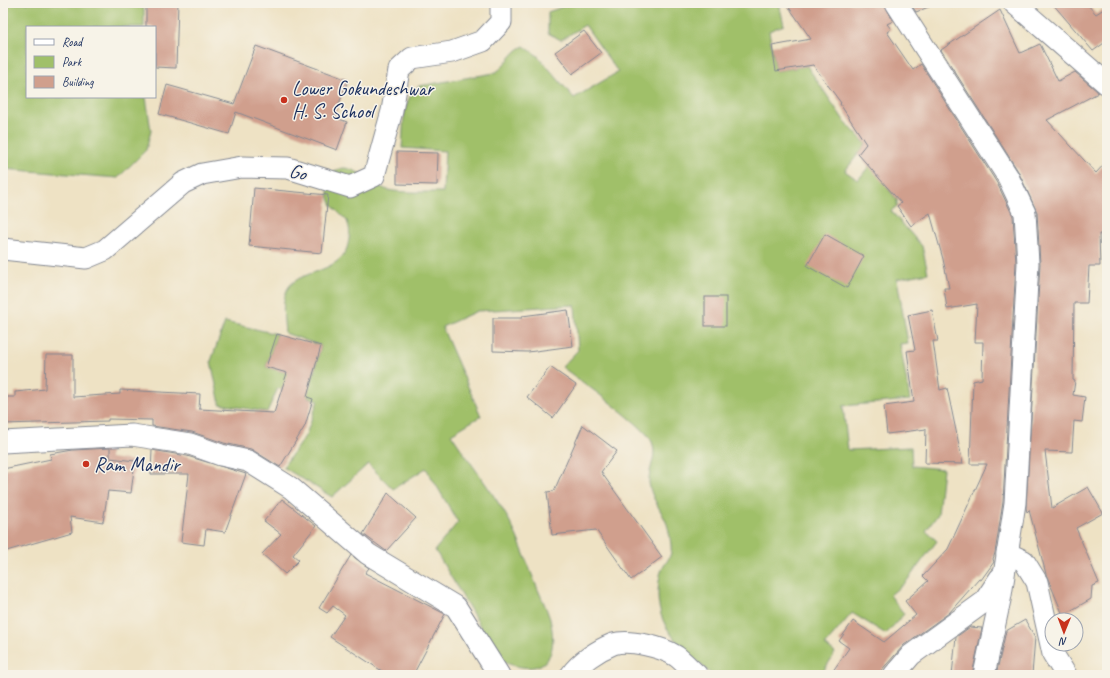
<svg xmlns="http://www.w3.org/2000/svg" width="1110" height="678" font-family="Caveat,sans-serif">
<style>
.green{fill:#a0c069;stroke:#5e7864}
.building{fill:#d09f8d}
.lines{fill:none;stroke-linecap:round;stroke-linejoin:round}
.minor-casing{stroke:#848891;stroke-width:23}
.minor{stroke:#fff;stroke-width:21}
.poi-dot{fill:#c8321e;stroke:#f7f3e8;stroke-width:1.5}
.labels{text-anchor:middle;dominant-baseline:central;stroke-width:3;stroke-linejoin:round;paint-order:stroke}
.poi-label{font-size:20px;fill:#1b2f5e;stroke:#f7f3e8;text-anchor:start}
.street-label{font-size:20px;fill:#1b2f5e;stroke:#f7f3e8}
</style>
<rect width="100%" height="100%" fill="#f7f3e8"/>
<filter id="ink" filterUnits="userSpaceOnUse"><feTurbulence type="fractalNoise" baseFrequency=".025" numOctaves="2"/><feDisplacementMap in="SourceGraphic" scale="8" xChannelSelector="R" yChannelSelector="G"/><feConvolveMatrix kernelMatrix="1 2 1 2 8 2 1 2 1" color-interpolation-filters="sRGB"/></filter>
<filter id="wash" filterUnits="userSpaceOnUse"><feTurbulence type="fractalNoise" baseFrequency=".012" numOctaves="4" result="noise"/><feDisplacementMap in="SourceGraphic" scale="16" xChannelSelector="R" yChannelSelector="G"/><feGaussianBlur stdDeviation="0.9" result="paint"/><feColorMatrix in="noise" values="0 0 0 0 0 0 0 0 0 0 0 0 0 0 0 0 0 1.4 0 .05"/><feComposite in="paint" operator="in"/></filter>
<g filter="url(#wash)">
<rect width="100%" height="100%" fill="#eee2c4"/>
<g class="green">
<polygon points="3,3 141,3 144,10 144,27 27,27 27,97 146,97 151,131 146,150 118,178 3,169"/>
<path d="M573,3H779L784,25L769,31L776,71L807,66L845,122L866,144L845,171L858,180L879,154L916,161L886,186L897,200V206L891,211L922,246L928,273L897,279L908,343L900,344L910,400L843,406L848,450L911,447L912,466L943,469L938,514L926,531L937,541L906,582L890,595L904,614L886,634L852,613L825,645L835,653L821,675H712C679,644 650,626 660,575C663,562 673,560 671,545C670,538 669,530 667,524C662,511 651,498 649,483C648,468 658,456 652,442C646,426 579,380 562,367L578,350L575,305L477,311L442,327L481,416L451,434C470,463 492,491 509,520C519,539 526,560 534,580C539,593 546,606 550,619C560,661 542,678 501,661L435,550L458,522L426,468L393,489L368,464L332,497L283,467L306,435L318,400L278,388L267,412L220,404L211,361L225,322L277,334L266,367L312,380L321,346L285,333C284,320 281,303 287,290C296,270 338,274 347,248C349,241 351,231 348,224C348,221 345,219 343,217C331,205 326,201 330,183C331,178 333,171 339,169C353,163 375,187 388,190C400,193 430,192 443,192L445,151L402,148C404,126 401,100 419,86L494,73C507,67 510,52 524,46L538,56L574,98L618,72L585,25L561,40L548,33V12Z"/>
</g>
<g id="blocks">
<g class="building">
<polygon points="146,3 178,3 176,68 155,67 155,27 146,27"/>
<polygon points="786,3 884,3 893,21 887,24 891,29 887,32 913,70 921,64 997,183 1013,216 1016,263 1003,502 995,553 993,559 994,562 981,580 979,579 949,613 904,645 877,675 830,675 849,648 839,641 853,621 884,642 916,615 905,601 928,581 923,576 948,549 987,464 970,464 973,381 982,379 983,342 975,342 977,304 947,309 944,288 949,288 943,259 930,213 911,226 897,206 901,203 858,154 866,144 840,104 841,103 813,65 776,71 772,46 811,39"/>
<polygon points="910,3 936,3 936,4 916,12"/>
<polygon points="1052,3 1086,3 1096,14 1107,7 1107,41 1093,51"/>
<polygon points="1000,10 1020,53 1040,44 1058,81 1075,72 1097,91 1098,93 1047,120 1096,173 1107,161 1107,234 1099,234 1100,266 1089,266 1087,303 1074,303 1073,380 1075,381 1073,395 1085,397 1082,422 1074,421 1072,452 1045,451 1052,508 1088,487 1103,513 1076,528 1099,583 1092,586 1091,599 1063,615 1046,574 1029,510 1027,512 1026,508 1040,264 1037,212 1018,171 941,50"/>
<polygon points="584,31 601,53 572,74 555,52"/>
<polygon points="256,46 348,80 334,117 347,122 337,150 236,112 229,134 159,114 167,85 234,104"/>
<polygon points="397,152 438,153 437,185 397,184"/>
<polygon points="254,188 328,195 322,253 249,246"/>
<polygon points="825,234 864,256 847,288 807,266"/>
<rect x="705" y="297" width="21" height="29"/>
<polygon points="568,310 573,346 528,352 493,351 493,318 522,318 522,316"/>
<polygon points="932,310 938,341 933,341 940,390 947,388 963,464 925,463 926,429 887,434 884,406 914,402 907,351 915,350 908,315"/>
<polygon points="277,334 321,346 307,397 313,399 305,426 280,467 251,449 224,443 192,432 152,426 152,420 108,419 108,421 3,424 3,397 15,397 15,392 45,389 46,355 73,355 73,397 120,394 120,390 200,394 199,409 274,413 287,373 266,367"/>
<polygon points="550,367 576,385 553,418 527,397"/>
<polygon points="583,425 617,451 601,472 662,557 631,580 596,530 552,535 547,492 554,491"/>
<polygon points="110,448 110,458 135,461 131,493 108,491 103,522 70,517 72,532 3,552 3,469 51,459 50,454 73,450"/>
<polygon points="152,450 187,456 246,474 225,532 206,529 204,545 181,542 189,474 151,474"/>
<polygon points="388,493 416,518 386,551 363,534"/>
<polygon points="282,499 316,526 293,555 299,560 285,574 262,554 281,534 264,521"/>
<polygon points="351,555 369,568 365,573 445,614 413,675 388,675 330,637 345,615 333,606 327,613 319,608"/>
<polygon points="1025,620 1035,637 1032,675 996,675 1006,631"/>
<polygon points="970,627 982,628 972,675 952,675 956,637"/>
</g>
</g>
</g>
<g filter="url(#ink)">
<use href="#blocks" fill-opacity="0" stroke="#848891" stroke-width="1"/>
<g class="lines">
<defs>
<g id="minor">
<polyline points="896,3 1008,177 1025,213 1028,263 1015,503 1001,595 984,675"/>
<polyline points="1014,3 1107,84"/>
<polyline points="3,249 86,258 105,250 183,183 202,174 242,167 288,168 350,187 374,176 392,111 399,70 412,58 452,52 483,41 501,22 501,3"/>
<polyline points="3,442 132,435 190,444 221,455 248,461 291,488 368,554 456,607 499,675"/>
<polyline points="1007,553 1024,561 1037,582 1053,654 1066,675"/>
<path d="M571,675C580,662 598,650 613,644C629,639 662,647 676,656C683,661 690,669 697,675"/>
<polyline points="894,675 911,655 984,602 1000,578"/>
</g>
</defs>
<use href="#minor" class="minor-casing"/>
<use href="#minor" class="minor"/>
</g>
</g>
<g class="poi-dot">
<circle cx="284" cy="100" r="4"/>
<circle cx="86" cy="464" r="4"/>
</g>
<g class="labels">
<g class="poi-label">
<text x="292" y="88">Lower Gokundeshwar<tspan x="292" dy="23">H. S. School</tspan></text>
<text x="94" y="464">Ram Mandir</text>
</g>
<g class="street-label">
<text transform="translate(298 172) rotate(14)">Go</text>
</g>
</g>
<rect width="1110" height="678" fill="none" stroke="#f7f3e8" stroke-width="16"/>
<rect x="26" y="26" width="130" height="72" fill="#f7f3e8" stroke="#9fa5b1"/>
<rect x="34" y="39" width="20" height="6" fill="#ffffff" stroke="#9fa5b1"/>
<text x="62" y="46" font-size="12" fill="#1b2f5e">Road</text>
<rect x="34" y="56" width="20" height="12" fill="#a0c069" stroke="#9fa5b1"/>
<text x="62" y="66" font-size="12" fill="#1b2f5e">Park</text>
<rect x="34" y="76" width="20" height="12" fill="#d09f8d" stroke="#9fa5b1"/>
<text x="62" y="86" font-size="12" fill="#1b2f5e">Building</text>
<g transform="translate(1064 632) rotate(181)"><circle r="19" fill="#f7f3e8" stroke="#9fa5b1"/>
<path d="M0-3L7 15L0 10L-7 15Z" fill="#c8321e"/>
<text y="-6" font-size="11" font-weight="bold" text-anchor="middle" fill="#1b2f5e">N</text>
</g>
</svg>
